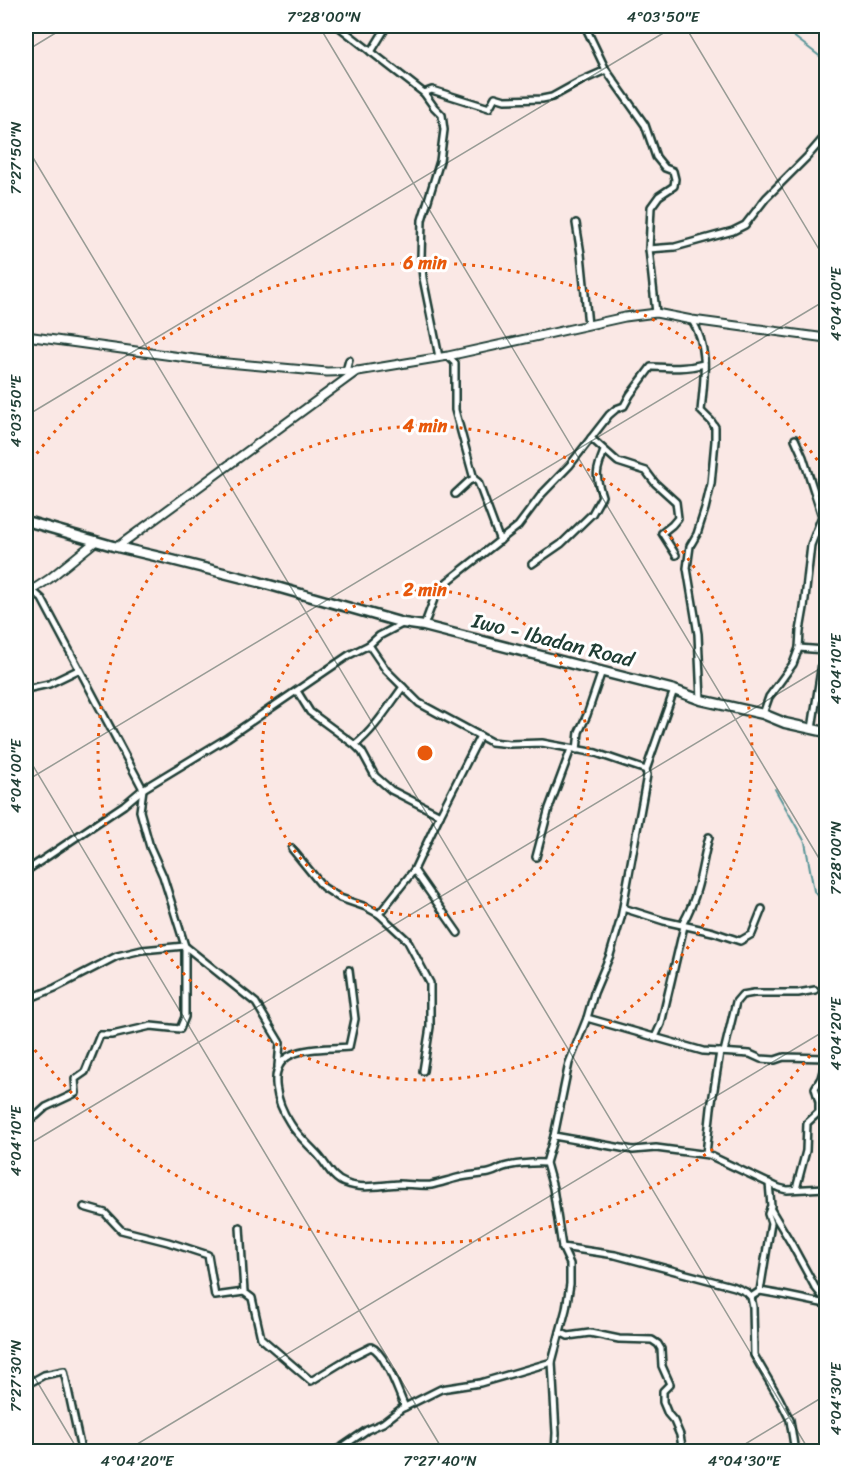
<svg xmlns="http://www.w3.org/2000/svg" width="852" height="1477" font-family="Sriracha,sans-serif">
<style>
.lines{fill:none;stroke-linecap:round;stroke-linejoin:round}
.stream{stroke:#599598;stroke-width:2}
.minor-casing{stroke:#1f3d34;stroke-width:10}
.tertiary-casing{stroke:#1f3d34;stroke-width:11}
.primary-casing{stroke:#1f3d34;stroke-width:13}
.minor{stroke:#fff;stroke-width:5}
.tertiary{stroke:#fff;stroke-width:7}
.primary{stroke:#fff;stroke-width:8}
.ticks{fill:none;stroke:#1f3d34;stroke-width:1.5;stroke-opacity:0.45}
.ring{fill:none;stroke:#e8590c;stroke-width:3;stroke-dasharray:3 6}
.labels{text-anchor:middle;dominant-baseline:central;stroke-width:6;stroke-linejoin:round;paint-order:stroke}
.street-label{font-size:21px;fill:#1f3d34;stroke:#fff}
.centre{fill:#e8590c;stroke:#fff;stroke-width:3}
.ring-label{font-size:18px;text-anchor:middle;font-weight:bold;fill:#e8590c;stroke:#fff;stroke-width:6;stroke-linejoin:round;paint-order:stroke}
.neatline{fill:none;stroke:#1f3d34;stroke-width:2}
.ticks-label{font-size:15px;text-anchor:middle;fill:#1f3d34}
</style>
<rect width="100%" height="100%" fill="#fae8e5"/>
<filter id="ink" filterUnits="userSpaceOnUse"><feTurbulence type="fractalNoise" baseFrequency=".0167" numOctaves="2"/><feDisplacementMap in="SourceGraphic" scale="12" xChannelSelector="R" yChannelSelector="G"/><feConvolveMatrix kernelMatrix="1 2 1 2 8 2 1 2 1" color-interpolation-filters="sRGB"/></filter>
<g filter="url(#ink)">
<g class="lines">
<g class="stream">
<polyline points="780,26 826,61"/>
<polyline points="775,789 805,842 814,891 826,904"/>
</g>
<defs>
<g id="minor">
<polyline points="338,26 424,93 434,107 442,115 444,130 440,161 422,220 421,258 423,278 439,357"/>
<polyline points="585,26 606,70 645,125 656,157 665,168 673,171 675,179 674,186 659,196 651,207 649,249 656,313"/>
<polyline points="371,52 387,26"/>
<polyline points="424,93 432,90 489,108 495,97 505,100 542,99 552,97 581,81 606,70"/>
<polyline points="576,223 581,254 588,325"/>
<polyline points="649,249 675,247 733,231 745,225 766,198 807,157 826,135"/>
<path d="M692,320C710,350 704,378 701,411L711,421L715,427V441L711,484L705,509L697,534L690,546L687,568L698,634L701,700"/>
<polyline points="448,356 455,363 455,410 474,479 478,482 500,541"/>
<polyline points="346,371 349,360"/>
<polyline points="591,438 618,462 646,471 655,483 676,502 678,518 672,525 662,533 676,555"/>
<polyline points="455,494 469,481 474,479"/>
<path d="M532,564L561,544L592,514L602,496C595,475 596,471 604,451"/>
<path d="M424,626L434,599L447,582L518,526L542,494L570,465L609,415L616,409L624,406L630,395L651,367C670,368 686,369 704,364"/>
<polyline points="369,645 386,670 419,703 491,742 510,744 542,743 596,753 646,770"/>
<polyline points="799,648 824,650"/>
<polyline points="26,689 49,684 78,670"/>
<polyline points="297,691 310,712 355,745 362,752 375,776 391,790 440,815"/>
<polyline points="763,714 769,697 793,664 799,648 800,631 804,608 811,545 822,516 803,457 795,439"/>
<polyline points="812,729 824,650 826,649"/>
<path d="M355,745C375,729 388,707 403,687"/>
<polyline points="577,750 579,732 587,715 602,671"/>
<polyline points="292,849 323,887 340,898 366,907 379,914 407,940 430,983 430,1027 423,1071"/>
<polyline points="536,857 549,808 571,749"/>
<polyline points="414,870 458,933"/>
<polyline points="26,871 124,805 143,789 227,738 349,655 369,645 379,636 402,624"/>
<polyline points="623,908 664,921 713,932 740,941 752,934 762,909"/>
<polyline points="379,914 414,870 440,815 480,736"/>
<path d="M682,925C688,914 694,902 697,889C702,872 704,854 709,837"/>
<path d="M349,970L355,1019L349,1047C331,1049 308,1047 291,1055C265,1067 278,1105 290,1123C297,1135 308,1144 317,1154C326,1163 332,1179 345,1183C362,1190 381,1185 399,1184C409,1184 420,1186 431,1185C440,1183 449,1180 457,1178C468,1175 478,1175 489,1173C494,1172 497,1170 501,1168C511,1164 535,1162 546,1163"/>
<polyline points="26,1000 55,988 117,956 142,950 185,946 256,1003 280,1043 278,1066"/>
<polyline points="587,1018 703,1051 750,1054 761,1059 775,1060 784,1057 826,1058"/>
<polyline points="655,1037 661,1024 684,926"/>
<polyline points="724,1052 736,1002 742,995 754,993 798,993 815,990"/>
<polyline points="26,1120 36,1116 46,1107 76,1093 75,1079 85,1072 100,1035 112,1035 151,1026 180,1029 185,1017 185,946 163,876 150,847 140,811 143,789 42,599 32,590"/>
<polyline points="554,1136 633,1150 656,1148 709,1155 779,1188 787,1190 826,1188"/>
<polyline points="706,1154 711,1108 720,1052"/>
<polyline points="796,1189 806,1151 807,1123 819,1112 819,1102 815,1088 821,1078 826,1060"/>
<polyline points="84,1207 105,1213 121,1230 168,1242 208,1255 215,1296 244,1292"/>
<polyline points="770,1208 791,1243 815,1287 826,1301"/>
<path d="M240,1227L244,1292L252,1298L261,1338L311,1381L349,1358L371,1347C385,1352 398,1392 405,1407"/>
<polyline points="562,1247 615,1255 735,1287 746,1292 751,1297 753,1307 754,1355 779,1398 790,1420 795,1452"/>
<polyline points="760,1291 783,1295 826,1304"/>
<polyline points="751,1297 760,1291 771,1223 768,1214 771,1206 769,1183"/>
<polyline points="560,1332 568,1336 590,1333 619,1339 652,1340 658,1344 661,1349 662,1366 670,1384 663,1391 663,1402 668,1414 674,1421 680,1435 683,1452"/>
<polyline points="26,1385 44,1375 64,1371 81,1450 87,1452"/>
<polyline points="332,1452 342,1447 367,1430 383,1423 401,1409 441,1389 480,1383 552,1362"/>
<polyline points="555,1452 556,1433 552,1362 566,1309 570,1284 570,1264 562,1247 553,1188 546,1163 554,1136 569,1063 587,1018 594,993 610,955 621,918 647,775 646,770 674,690"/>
</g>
<g id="tertiary">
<polyline points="26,336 217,362 327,372 358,371 448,356 625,317 656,313 692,320 826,338"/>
<polyline points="117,547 357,371"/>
<polyline points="26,594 49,579 96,541"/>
</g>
<polyline id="primary" points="26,521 113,546 168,559 259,582 403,623 424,626 674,690 701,700 763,714 785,723 826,732"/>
</defs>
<use href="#minor" class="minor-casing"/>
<use href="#tertiary" class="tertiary-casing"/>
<use href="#primary" class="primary-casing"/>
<use href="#minor" class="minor"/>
<use href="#tertiary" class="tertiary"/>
<use href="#primary" class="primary"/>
</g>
</g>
<path class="ticks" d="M319,26L826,870M685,26L826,261M26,51L67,26M26,146L810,1452M26,416L675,26M26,754L444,1452M26,781L826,300M26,1146L826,665M26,1363L79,1452M124,1452L826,1030M732,1452L826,1395"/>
<g class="ring">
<circle cx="425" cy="753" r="163"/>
<circle cx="425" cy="753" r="327"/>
<path d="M826 1034A490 490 0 0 1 26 1038M26 468A490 490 0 0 1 826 472"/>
</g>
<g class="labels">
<g class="street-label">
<text transform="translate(553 640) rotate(14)">Iwo - Ibadan Road</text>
</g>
</g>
<circle cx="425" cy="753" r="9" class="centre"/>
<g class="ring-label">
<text x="425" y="269">6 min</text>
<text x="425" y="432">4 min</text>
<text x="425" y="596">2 min</text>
</g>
<rect width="852" height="1477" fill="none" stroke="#fff" stroke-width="66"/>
<rect x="33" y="33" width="786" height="1411" class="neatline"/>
<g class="ticks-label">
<text x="324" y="22">7°28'00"N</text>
<text x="663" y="22">4°03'50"E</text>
<text transform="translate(16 158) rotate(-90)" y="5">7°27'50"N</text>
<text transform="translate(836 304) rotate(-90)" y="5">4°04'00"E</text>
<text transform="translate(16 411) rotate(-90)" y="5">4°03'50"E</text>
<text transform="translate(836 669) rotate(-90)" y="5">4°04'10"E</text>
<text transform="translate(16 776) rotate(-90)" y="5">4°04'00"E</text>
<text transform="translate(836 858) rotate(-90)" y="5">7°28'00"N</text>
<text transform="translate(836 1034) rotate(-90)" y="5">4°04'20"E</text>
<text transform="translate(16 1141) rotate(-90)" y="5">4°04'10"E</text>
<text transform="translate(16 1376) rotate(-90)" y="5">7°27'30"N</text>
<text transform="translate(836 1399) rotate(-90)" y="5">4°04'30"E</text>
<text x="137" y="1466">4°04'20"E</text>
<text x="440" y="1466">7°27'40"N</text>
<text x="744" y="1466">4°04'30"E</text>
</g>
</svg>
